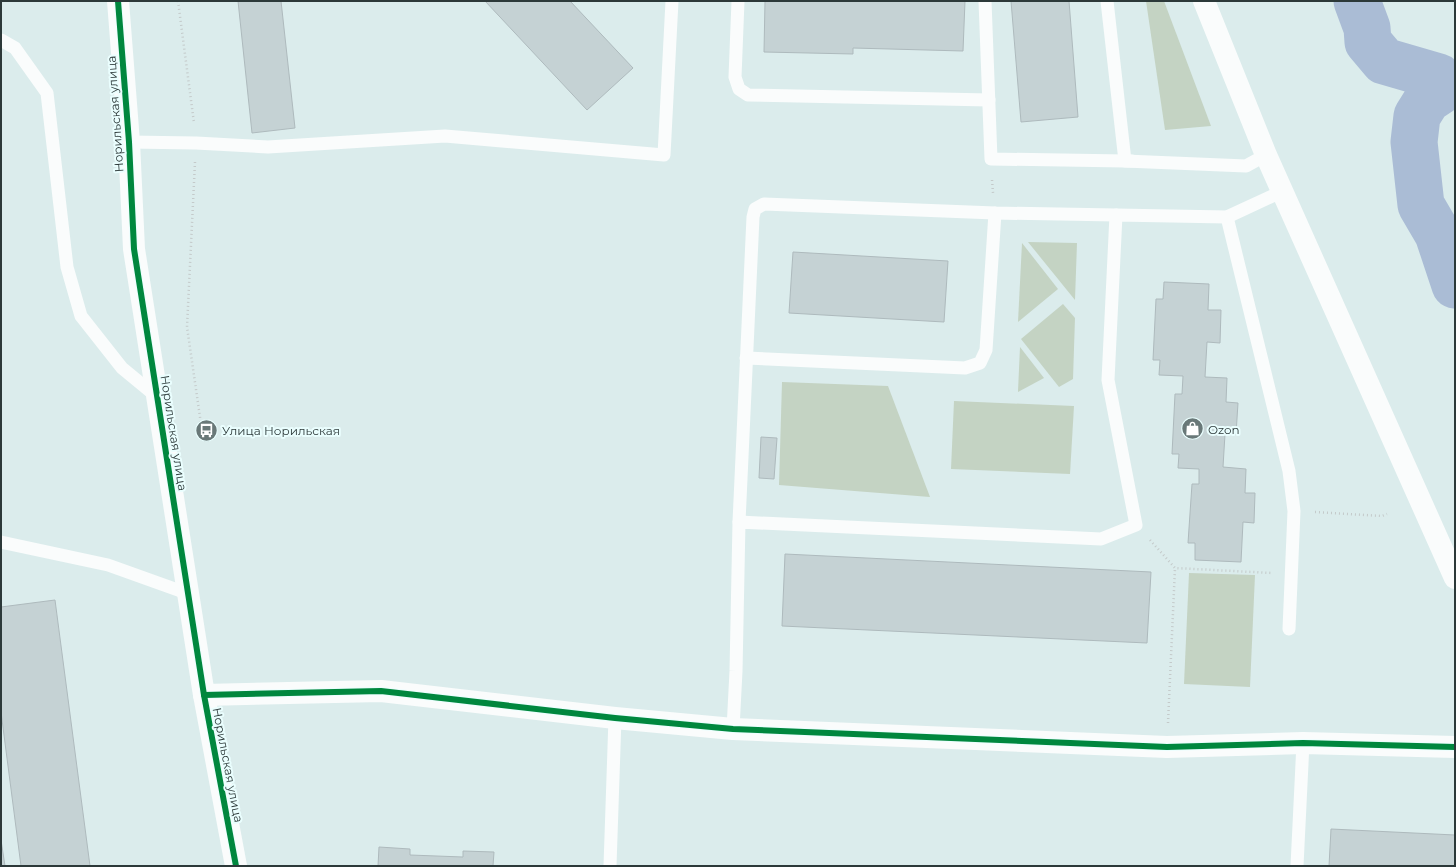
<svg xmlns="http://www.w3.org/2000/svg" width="1456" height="867" font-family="Montserrat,sans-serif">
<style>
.green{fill:#c4d3c3}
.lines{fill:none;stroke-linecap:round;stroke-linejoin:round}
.river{stroke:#aabcd5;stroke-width:47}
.building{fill:#c5d2d4;stroke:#aebabd}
.path{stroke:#c4caca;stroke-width:2.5;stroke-dasharray:1 3;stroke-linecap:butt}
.lane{stroke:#fafcfc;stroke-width:13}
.street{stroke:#fafcfc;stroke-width:22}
.cycleway-casing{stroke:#eafefe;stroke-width:8}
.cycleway{stroke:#00873e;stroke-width:6}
.labels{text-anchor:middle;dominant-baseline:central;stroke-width:4;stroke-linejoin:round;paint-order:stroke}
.street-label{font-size:12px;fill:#2c3939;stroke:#eafefe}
.poi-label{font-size:12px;fill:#2c3939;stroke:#eafefe;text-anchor:start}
</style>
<rect width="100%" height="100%" fill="#dbecec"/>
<g class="green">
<polygon points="1146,1 1164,1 1211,126 1165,130"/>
<polygon points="1028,242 1077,243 1075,300"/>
<polygon points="1022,243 1058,289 1018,322"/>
<polygon points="1063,304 1075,318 1073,379 1059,387 1021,339"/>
<polygon points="1020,347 1044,378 1018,392 1018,391"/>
<polygon points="782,382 888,386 930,497 779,485"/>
<polygon points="954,401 1074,406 1070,474 951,469"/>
<polygon points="1189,573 1255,575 1250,687 1184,684"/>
</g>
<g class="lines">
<polyline class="river" points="1357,1 1367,28 1368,42 1384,61 1439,77 1439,92 1427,100 1417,116 1414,142 1421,205 1438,234 1455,285"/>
</g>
<g class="building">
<polygon points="238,1 281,1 295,128 252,133"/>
<polygon points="485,1 570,1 633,68 587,110"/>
<polygon points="765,1 965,1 963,51 853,48 853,54 764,52"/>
<polygon points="1011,1 1069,1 1078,117 1021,122"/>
<polygon points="793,252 948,261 944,322 789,313"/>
<polygon points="1164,282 1209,284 1208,310 1221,310 1220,343 1207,342 1205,377 1227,378 1226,402 1238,403 1236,434 1225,434 1223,467 1246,469 1245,493 1255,493 1254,523 1243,522 1241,562 1195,560 1195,543 1188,543 1192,484 1199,484 1199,469 1178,468 1179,454 1172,454 1175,394 1182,394 1183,376 1159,375 1160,360 1153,360 1156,299 1163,299"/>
<polygon points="761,437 777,438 774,479 759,478"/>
<polygon points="785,554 1151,572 1147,643 782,626"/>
<polygon points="55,600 90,866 21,866 1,712 1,607"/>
<polygon points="1331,829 1455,835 1455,866 1329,866"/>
<polygon points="1,840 5,866 1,866"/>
<polygon points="379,847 410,849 410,855 463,857 463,851 494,852 493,866 378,866"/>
</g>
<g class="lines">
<g class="path">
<polyline points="178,1 194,123"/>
<polyline points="195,162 187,327 201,424"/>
<polyline points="992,180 993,193"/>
<polyline points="1315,512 1382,516 1387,514"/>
<polyline points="1150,540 1175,568 1272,573"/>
<polyline points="1168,723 1175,568"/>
</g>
<g class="lane">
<polyline points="738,1 735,77 739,89 748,95 989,100"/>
<polyline points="985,1 991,159 1125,161 1246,166 1266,155"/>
<polyline points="1107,1 1125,161 1132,161"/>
<polyline points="1,40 15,48 47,93 67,267 81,316 122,368 156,396"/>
<polyline points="129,142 196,143 268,147 445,136 664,155 672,1"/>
<polyline points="1227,217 1289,471 1294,511 1289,629"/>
<polyline points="746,358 965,368 980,363 986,350 995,213"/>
<polyline points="739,522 753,217 755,209 764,204 995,213 1116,215"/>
<polyline points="1,542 108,565 189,594"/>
<polyline points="733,729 736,671 739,522 1101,539 1136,525 1108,380 1116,215 1227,217 1283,191"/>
<polyline points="610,866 615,718"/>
<polyline points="1297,866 1303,743"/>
</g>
<g class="street">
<polyline points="118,1 129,142 134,249 204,695 236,866"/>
<polyline points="1204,1 1266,155 1455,578"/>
<polyline points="204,695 381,691 615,718 733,729 1167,747 1303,743 1455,747"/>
</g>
<defs>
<g id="cycleway">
<polyline points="118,1 129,142 134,249 204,695 236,866"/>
<polyline points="204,695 381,691 615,718 733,729 1167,747 1303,743 1455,747"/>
</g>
</defs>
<use href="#cycleway" class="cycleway-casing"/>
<use href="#cycleway" class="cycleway"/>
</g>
<defs>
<symbol id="shop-disc" viewBox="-11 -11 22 22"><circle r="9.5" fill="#697878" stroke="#eafefe"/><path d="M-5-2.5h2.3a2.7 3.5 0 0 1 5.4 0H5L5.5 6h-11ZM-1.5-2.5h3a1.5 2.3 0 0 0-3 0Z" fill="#fff"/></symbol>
<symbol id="bus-disc" viewBox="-11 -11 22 22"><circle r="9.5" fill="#697878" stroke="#eafefe"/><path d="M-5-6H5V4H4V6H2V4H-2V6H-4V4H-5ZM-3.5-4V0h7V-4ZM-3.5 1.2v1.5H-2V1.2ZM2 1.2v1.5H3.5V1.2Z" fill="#fff"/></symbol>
</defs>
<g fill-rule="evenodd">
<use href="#shop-disc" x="1180" y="416" width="25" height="25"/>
<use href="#bus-disc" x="194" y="418" width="25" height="25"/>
</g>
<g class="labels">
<g class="street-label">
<text transform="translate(115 114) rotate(-94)">Норильская улица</text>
<text transform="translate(174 433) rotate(81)">Норильская улица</text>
<text transform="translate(228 765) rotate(79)">Норильская улица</text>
</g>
<g class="poi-label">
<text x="1208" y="429">Ozon</text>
<text x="222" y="430">Улица Норильская</text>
</g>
</g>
<rect width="1456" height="867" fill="none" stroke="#2c3939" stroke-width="4"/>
</svg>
